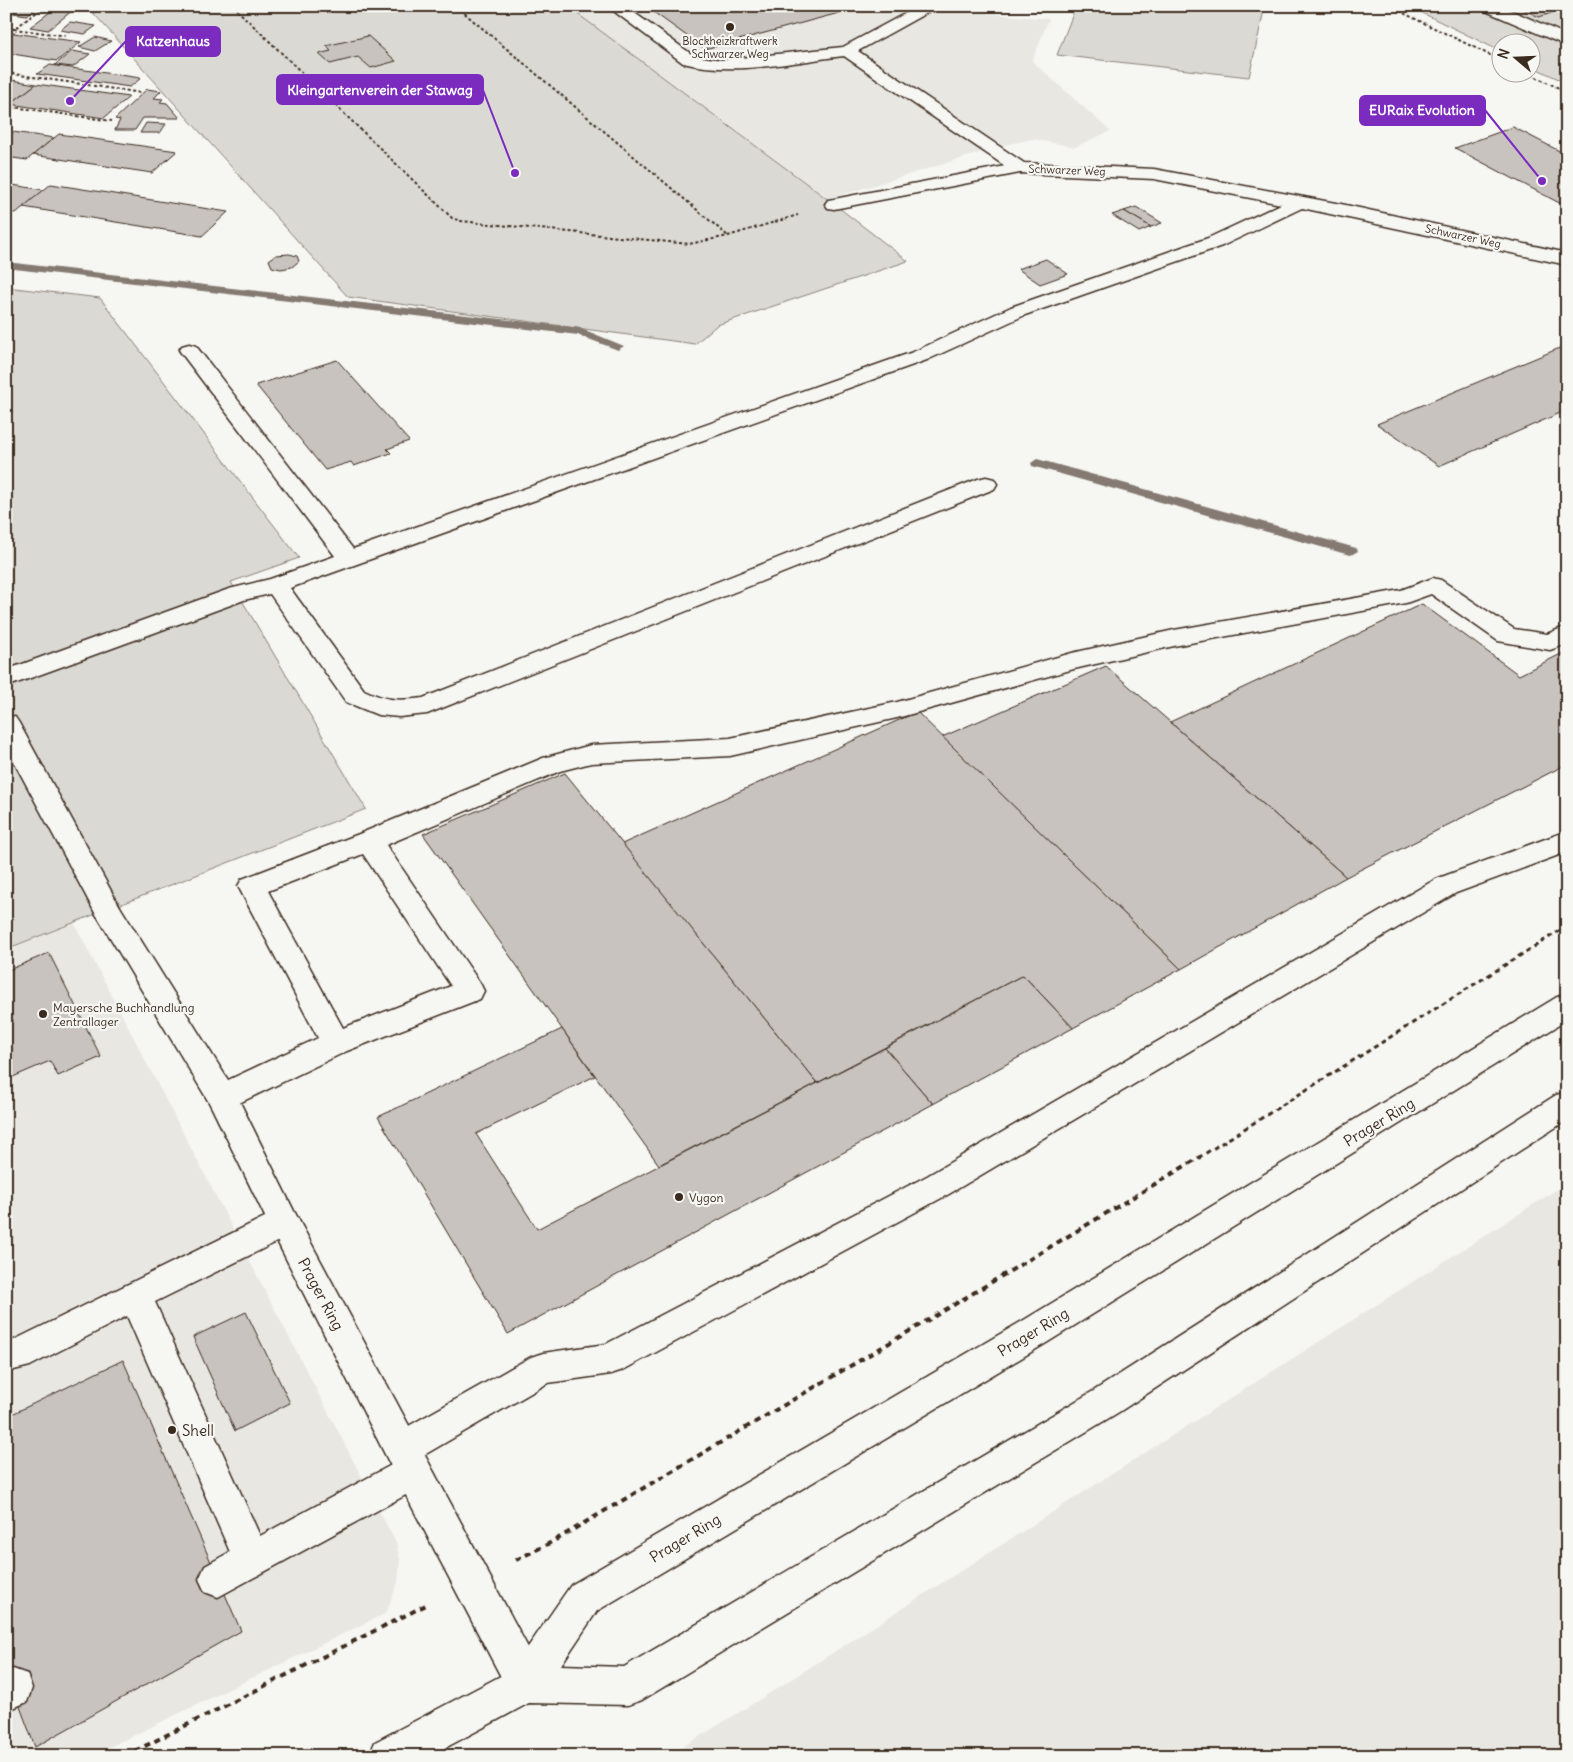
<svg xmlns="http://www.w3.org/2000/svg" width="1573" height="1762" font-family="Delius,sans-serif">
<style>
.built{fill:#e8e7e2}
.green{fill:#dad9d3;stroke:#8a8278}
.lines{fill:none;stroke-linecap:round;stroke-linejoin:round}
.stream{fill:#857a71;fill-rule:evenodd}
.building{fill:#c8c3be;stroke:#3b2a1e}
.service-casing{stroke:#3b2a1e;stroke-width:3}
.minor-casing{stroke:#3b2a1e;stroke-width:3}
.primary-casing{stroke:#3b2a1e;stroke-width:3}
.path-far2{stroke:#3b2a1e;stroke-width:2;stroke-dasharray:3 2.5;stroke-linecap:butt}
.path-far1{stroke:#3b2a1e;stroke-width:3;stroke-dasharray:5 4;stroke-linecap:butt}
.path{stroke:#3b2a1e;stroke-width:4;stroke-dasharray:6 5;stroke-linecap:butt}
.service{fill:#f6f6f2;fill-rule:evenodd}
.minor{fill:#f6f6f2;fill-rule:evenodd}
.primary{fill:#f6f6f2;fill-rule:evenodd}
.poi-dot{fill:#3b2a1e;stroke:#f6f6f2;stroke-width:2}
.labels{text-anchor:middle;dominant-baseline:central;stroke-width:4.5;stroke-linejoin:round;paint-order:stroke}
.far-poi-label{font-size:11px;fill:#3b2a1e;stroke:#f6f6f2}
.far-street-label{font-size:11px;fill:#3b2a1e;stroke:#f6f6f2}
.poi-label{font-size:12px;fill:#3b2a1e;stroke:#f6f6f2;text-anchor:start}
.near-street-label{font-size:15px;fill:#3b2a1e;stroke:#f6f6f2}
.near-poi-label{font-size:15px;fill:#3b2a1e;stroke:#f6f6f2;text-anchor:start}
.leader{fill:none;stroke:#7b2cbf;stroke-width:2}
.callout-dot{fill:#7b2cbf;stroke:#f6f6f2;stroke-width:2}
.callout{fill:#7b2cbf;stroke:#7b2cbf;stroke-width:2}
.callout-label{font-size:14px;text-anchor:middle;font-weight:bold;fill:#fff}
</style>
<rect width="100%" height="100%" fill="#f6f6f2"/>
<filter id="ink" filterUnits="userSpaceOnUse"><feTurbulence type="fractalNoise" baseFrequency=".02" numOctaves="2"/><feDisplacementMap in="SourceGraphic" scale="10" xChannelSelector="R" yChannelSelector="G"/><feConvolveMatrix kernelMatrix="1 2 1 2 8 2 1 2 1" color-interpolation-filters="sRGB"/></filter>
<g filter="url(#ink)">
<g class="built">
<polygon points="567,6 952,6 951,10 1049,19 1032,61 1110,131 1075,147 1033,139 1009,144 828,199"/>
<polygon points="74,923 396,1543 400,1560 398,1582 386,1613 91,1756 6,1756 6,949"/>
<polygon points="1567,1183 1567,1756 668,1756 759,1700"/>
</g>
<g class="green">
<polygon points="87,6 567,6 834,204 908,261 717,325 695,344 348,297"/>
<polygon points="1076,6 1265,6 1249,77 1057,55"/>
<polygon points="1408,6 1567,6 1567,83 1531,66 1530,42 1500,42 1500,51"/>
<polygon points="6,287 100,298 299,558 231,582 366,809 6,949"/>
</g>
<g class="lines">
<g class="stream">
<polygon points="6,262 580,328 624,346 618,350 578,335 6,268"/>
<polygon points="1037,459 1356,548 1358,551 1351,555 1346,554 1032,466 1031,463"/>
</g>
</g>
<g class="building">
<polygon points="6,6 39,6 27,15 6,12"/>
<polygon points="58,6 78,6 48,30 30,27"/>
<polygon points="645,6 865,6 705,49"/>
<polygon points="1517,6 1567,6 1567,8 1539,17"/>
<polygon points="70,22 96,26 85,34 60,30"/>
<polygon points="6,32 81,42 57,61 6,53"/>
<polygon points="368,36 396,61 371,68 358,57 330,64 319,54 331,51 326,46"/>
<polygon points="95,37 111,41 95,51 79,47"/>
<polygon points="72,51 90,54 73,67 55,65"/>
<polygon points="50,65 141,78 130,87 37,74"/>
<polygon points="6,79 36,84 10,104 6,103"/>
<polygon points="36,84 129,97 104,118 10,104"/>
<polygon points="147,89 161,91 154,98 163,99 160,102 167,103 180,118 143,118 135,130 115,130 120,120 115,119"/>
<polygon points="146,123 166,124 160,133 140,133"/>
<polygon points="1513,127 1567,155 1567,207 1455,148"/>
<polygon points="6,131 54,138 27,160 6,157"/>
<polygon points="59,134 177,151 152,173 33,155"/>
<polygon points="6,184 44,190 16,213 6,212"/>
<polygon points="51,184 228,212 202,236 23,207"/>
<polygon points="1136,207 1162,223 1151,227 1124,211"/>
<polygon points="1124,211 1151,227 1139,232 1112,215"/>
<polygon points="289,254 297,256 299,261 292,267 281,269 272,267 269,260 276,255"/>
<polygon points="1046,259 1068,274 1040,284 1018,269"/>
<polygon points="1567,345 1567,410 1439,466 1377,424"/>
<polygon points="337,360 409,441 387,449 391,453 354,466 351,462 325,470 256,385"/>
<polygon points="1422,604 1519,675 1567,651 1567,764 1346,877 1170,722"/>
<polygon points="1106,666 1170,722 1346,877 1181,969 942,737"/>
<polygon points="917,712 1181,969 1073,1028 1023,975 817,1083 622,844"/>
<polygon points="565,773 817,1083 659,1165 423,834"/>
<polygon points="49,953 101,1057 58,1076 50,1061 6,1080 6,971"/>
<polygon points="1023,975 1073,1028 933,1104 885,1048"/>
<polygon points="562,1029 595,1076 476,1134 537,1229 885,1048 933,1104 508,1334 378,1117"/>
<polygon points="246,1312 290,1403 235,1431 193,1337"/>
<polygon points="123,1360 241,1631 35,1747 6,1669 6,1417"/>
</g>
<g class="lines">
<defs>
<g id="service">
<path d="M607,6H625L694,56L722,60L843,47L919,6H939L858,51L1024,163L1154,169L1341,204L1567,253V265L1302,208L1222,246L1025,315L927,360L290,588L364,690C387,701 398,701 423,698L978,479L986,477L994,479L997,484L994,489L427,714L399,717L378,715L346,702L270,594L244,600L6,687V670L229,589L270,579L335,556L182,354L179,350L182,346L189,344L196,346L353,549L913,352L1011,307L1208,238L1281,204L1154,179L1020,173L834,209L828,208L825,204L828,200L834,199L1005,166L844,56C792,62 735,76 683,63Z"/>
<polygon points="1479,6 1501,6 1567,35 1567,46 1481,9"/>
<path d="M1433,578L1441,580L1514,629L1547,634L1567,626V644L1550,650L1498,641L1431,594L1406,603L1174,646L1074,669L897,718L730,756L591,763L560,771L386,845L480,983L484,991L480,999L347,1051L233,1106L222,1109L211,1106L207,1097L211,1088L318,1038L238,886L242,879L359,834L543,758L591,745L730,738L897,702L1072,653L1174,630L1401,590ZM363,854L451,986L343,1028L268,891Z"/>
<polygon points="6,715 15,717 19,723 121,909 117,916 107,919 97,916 93,909 6,747"/>
<polygon points="1567,831 1567,852 1456,893 949,1194 623,1370 611,1374 548,1383 419,1458 426,1460 431,1472 426,1484 218,1597 205,1592 199,1579 205,1566 230,1552 127,1316 30,1366 6,1372 6,1342 14,1340 273,1213 284,1209 295,1213 300,1223 295,1233 155,1302 260,1536 395,1463 389,1461 383,1449 389,1437 531,1357 543,1353 606,1344 927,1176 1436,879"/>
<polygon points="13,1669 27,1674 32,1688 27,1702 6,1711 6,1672"/>
</g>
<polygon id="minor" points="107,899 117,902 233,1088 295,1213 540,1670 545,1684 540,1698 526,1703 512,1698 400,1484 273,1233 210,1104 93,909 97,902"/>
<polygon id="primary" points="1567,994 1567,1020 1048,1342 597,1611 561,1665 624,1667 1095,1390 1556,1095 1567,1092 1567,1120 1119,1412 642,1700 628,1705 529,1703 430,1756 369,1756 375,1742 512,1670 571,1585 1024,1320 1557,997"/>
</defs>
<use href="#service" class="service-casing"/>
<use href="#minor" class="minor-casing"/>
<use href="#primary" class="primary-casing"/>
<g class="path-far2">
<polyline points="233,6 452,218 460,221 689,244 728,236 798,215"/>
<polyline points="456,6 728,236"/>
<polyline points="1389,6 1500,60"/>
<polyline points="6,28 14,29 45,6"/>
<polyline points="14,29 68,36"/>
<polyline points="1526,72 1567,92"/>
<polyline points="6,73 142,93"/>
<polyline points="6,106 112,121"/>
</g>
<polyline class="path-far1" points="1198,1158 1567,926"/>
<g class="path">
<polyline points="516,1560 552,1542 935,1316 1200,1157"/>
<polyline points="125,1756 428,1604"/>
</g>
<use href="#service" class="service"/>
<use href="#minor" class="minor"/>
<use href="#primary" class="primary"/>
</g>
</g>
<g class="poi-dot">
<circle cx="730" cy="27" r="5"/>
<circle cx="43" cy="1014" r="5"/>
<circle cx="679" cy="1197" r="5"/>
<circle cx="172" cy="1430" r="5"/>
</g>
<g class="labels">
<g class="far-poi-label">
<text x="730" y="41">Blockheizkraftwerk<tspan x="730" dy="13">Schwarzer Weg</tspan></text>
</g>
<g class="far-street-label">
<text transform="translate(1067 170) rotate(2)">Schwarzer Weg</text>
<text transform="translate(1463 236) rotate(12)">Schwarzer Weg</text>
</g>
<g class="poi-label">
<text x="53" y="1007">Mayersche Buchhandlung<tspan x="53" dy="14">Zentrallager</tspan></text>
<text x="689" y="1197">Vygon</text>
</g>
<g class="near-street-label">
<text transform="translate(1379 1122) rotate(-31)">Prager Ring</text>
<text transform="translate(321 1294) rotate(62)">Prager Ring</text>
<text transform="translate(1033 1332) rotate(-31)">Prager Ring</text>
<text transform="translate(685 1538) rotate(-31)">Prager Ring</text>
</g>
<g class="near-poi-label">
<text x="182" y="1430">Shell</text>
</g>
</g>
<path class="leader" d="M70 101L126 41M515 173L483 90M1542 181L1485 110"/>
<g class="callout-dot">
<circle cx="70" cy="101" r="5"/>
<circle cx="515" cy="173" r="5"/>
<circle cx="1542" cy="181" r="5"/>
</g>
<g class="callout">
<rect x="126" y="27" width="94" height="29" rx="5"/>
<rect x="277" y="75" width="206" height="29" rx="5"/>
<rect x="1360" y="96" width="125" height="29" rx="5"/>
</g>
<g class="callout-label">
<text x="173" y="46">Katzenhaus</text>
<text x="380" y="95">Kleingartenverein der Stawag</text>
<text x="1422" y="115">EURaix Evolution</text>
</g>
<rect width="1573" height="1762" fill="none" stroke="#f6f6f2" stroke-width="25"/>
<rect x="12" y="12" width="1548" height="1737" fill="none" stroke="#3b2a1e" stroke-width="2" filter="url(#ink)"/>
<g transform="translate(1516 58) rotate(289)"><circle r="24" fill="#f6f6f2" stroke="#aba49d"/>
<path d="M0-4L9 19L0 12L-9 19Z" fill="#3b2a1e"/>
<text y="-8" font-size="14" font-weight="bold" text-anchor="middle" fill="#3b2a1e">N</text>
</g>
</svg>
